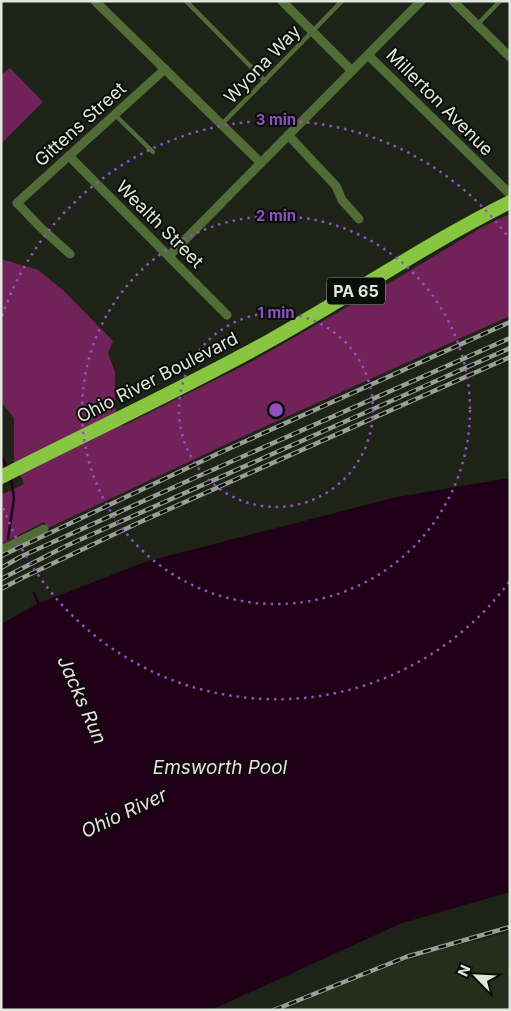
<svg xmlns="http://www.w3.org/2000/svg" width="511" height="1011" font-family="Inter,sans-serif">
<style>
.built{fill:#242e1b}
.forest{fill:#702259}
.water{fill:#200016}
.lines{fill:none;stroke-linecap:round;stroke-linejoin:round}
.stream{stroke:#200016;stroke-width:2.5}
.service{stroke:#516c37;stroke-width:4.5}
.minor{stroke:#516c37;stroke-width:9}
.trunk{stroke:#88c642;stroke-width:14}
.rail-casing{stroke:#999f94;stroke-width:4.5}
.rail{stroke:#090c07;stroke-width:2.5;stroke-dasharray:8;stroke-linecap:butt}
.ring{fill:none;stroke:#9051c5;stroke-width:2.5;stroke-dasharray:2.5 5}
.labels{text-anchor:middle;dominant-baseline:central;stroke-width:4;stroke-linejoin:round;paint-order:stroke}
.shield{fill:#090c07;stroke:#a1a59e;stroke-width:1}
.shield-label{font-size:16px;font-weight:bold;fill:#e2e7de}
.street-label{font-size:18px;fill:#e2e7de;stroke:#090c07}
.water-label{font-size:19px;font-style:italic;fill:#f1dae8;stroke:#090c07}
.centre{fill:#9051c5;stroke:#090c07;stroke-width:2.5}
.ring-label{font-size:15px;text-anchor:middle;font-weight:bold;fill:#9051c5;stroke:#090c07;stroke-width:4;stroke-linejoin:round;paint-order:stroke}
</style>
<rect width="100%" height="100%" fill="#1d2417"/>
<polygon class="built" points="510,932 510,1010 287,1010 319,994 384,969 433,952"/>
<g class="forest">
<polygon points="10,68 43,102 1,144 1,75"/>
<polygon points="510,214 510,316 231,442 48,528 44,522 1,544 1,495 24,484 14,460 14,418 1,402 1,259 38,270 63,290 113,341 108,353 115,372 115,408 123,426 249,363 398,278 482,227"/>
</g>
<polygon class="water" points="510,478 510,892 402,923 211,1010 1,1010 1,624 39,603 148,561 397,497"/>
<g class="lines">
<g class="stream">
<polyline points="1,454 7,469"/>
<polyline points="8,539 14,498 11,478"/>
<polyline points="34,593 39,605"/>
</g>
<g class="service">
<polyline points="186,1 265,81"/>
<polyline points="477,25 500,1"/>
<polyline points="115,115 153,152"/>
<polyline points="221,125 342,1"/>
</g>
<g class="minor">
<polyline points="95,1 261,163"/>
<polyline points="282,1 352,71"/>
<polyline points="453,1 510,57"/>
<polyline points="368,55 510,194"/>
<polyline points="288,135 336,186 342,200 359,219"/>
<polyline points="69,156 227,315"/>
<polyline points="70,254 41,228 17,203 165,69"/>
<polyline points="169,256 421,1"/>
<polyline points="1,550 44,529"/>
</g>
<path class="trunk" d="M1,477C91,431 183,389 271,340C352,295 428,243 510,202"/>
<defs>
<g id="rail">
<polyline points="1,556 217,454 510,322"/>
<polyline points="1,568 20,557 192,479 510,338"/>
<polyline points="1,579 68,545 510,348"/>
<polyline points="1,589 22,578 138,523 510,357"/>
<polyline points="274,1010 406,957 510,927"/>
</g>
</defs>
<use href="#rail" class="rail-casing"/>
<use href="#rail" class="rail"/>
</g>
<g class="ring">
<circle cx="276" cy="410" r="97"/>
<circle cx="276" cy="410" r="194"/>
<path d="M509 582A290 290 0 0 1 2 504M2 316A290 290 0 0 1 509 238"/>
</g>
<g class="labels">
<rect class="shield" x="327" y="277.5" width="58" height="27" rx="4"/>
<g class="shield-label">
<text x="356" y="291">PA 65</text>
</g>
<g class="street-label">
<text transform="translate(262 64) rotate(-46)">Wyona Way</text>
<text transform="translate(440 102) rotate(45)">Millerton Avenue</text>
<text transform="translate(80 124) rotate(-42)">Gittens Street</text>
<text transform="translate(160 224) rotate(45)">Wealth Street</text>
<text transform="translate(157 377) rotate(-27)">Ohio River Boulevard</text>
</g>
<g class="water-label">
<text transform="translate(82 700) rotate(66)">Jacks Run</text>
<text x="220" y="767">Emsworth Pool</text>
<text transform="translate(124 813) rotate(-25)">Ohio River</text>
</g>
</g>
<circle cx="276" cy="410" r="8" class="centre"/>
<g class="ring-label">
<text x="276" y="125">3 min</text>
<text x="276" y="221">2 min</text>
<text x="276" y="318">1 min</text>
</g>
<rect width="511" height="1011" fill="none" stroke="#e2e7de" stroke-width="5"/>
<g transform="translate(476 976) rotate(294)" stroke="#090c07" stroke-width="4" paint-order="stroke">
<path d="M0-4L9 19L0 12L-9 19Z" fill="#e2e7de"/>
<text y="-8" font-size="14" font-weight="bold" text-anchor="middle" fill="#e2e7de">N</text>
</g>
</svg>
